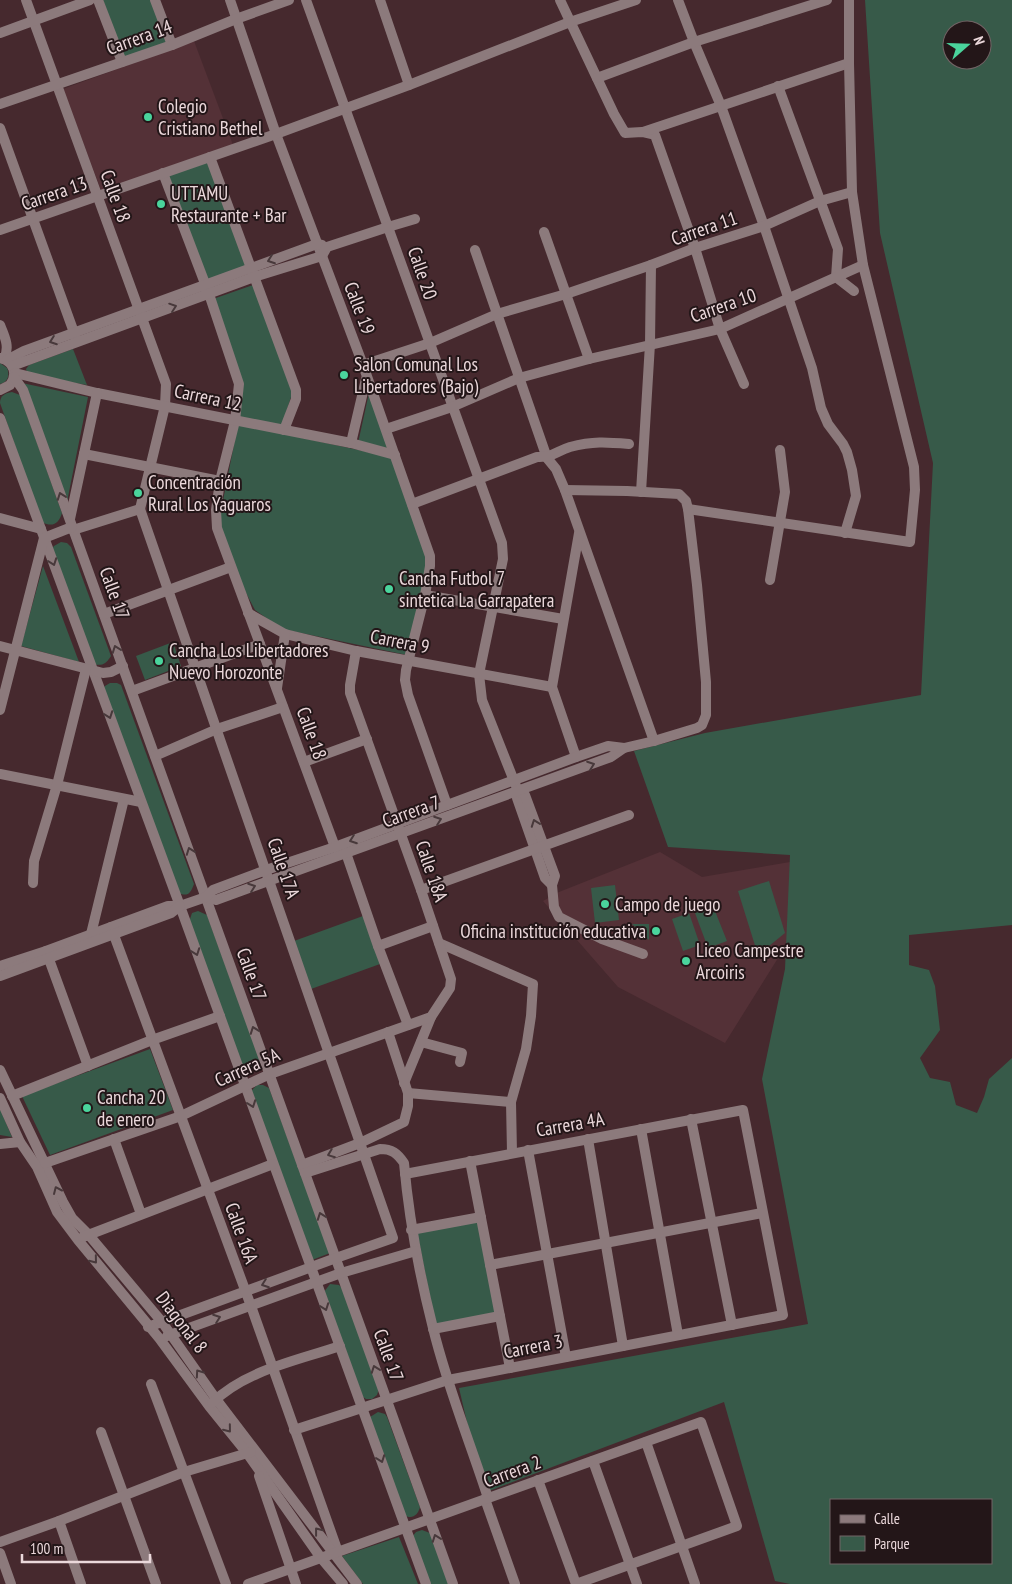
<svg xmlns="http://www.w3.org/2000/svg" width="1012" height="1584" font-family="'PT Sans Narrow',sans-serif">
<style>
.built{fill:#543137}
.green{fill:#375a49;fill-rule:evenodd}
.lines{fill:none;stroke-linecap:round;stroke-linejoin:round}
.minor{stroke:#8c7a7c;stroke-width:10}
.oneway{stroke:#48393b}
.poi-dot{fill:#4ad49c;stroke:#231618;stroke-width:2}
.labels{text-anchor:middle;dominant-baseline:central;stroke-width:4;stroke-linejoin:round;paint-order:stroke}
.street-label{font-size:19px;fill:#ebd8db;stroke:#231618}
.poi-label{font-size:19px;fill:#ebd8db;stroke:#231618;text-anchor:start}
</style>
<rect width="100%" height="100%" fill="#46292e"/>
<g class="built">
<polygon points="194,41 233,145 102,193 63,89"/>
<polygon points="660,852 702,877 790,862 793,934 725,1043 618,987 543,901 559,892"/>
</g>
<g class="green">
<polygon points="103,0 151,0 167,44 124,59"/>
<path d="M865,0H1012V925L909,935V965L929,970L935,986L940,1030L920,1058L930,1078L950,1082L956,1105L977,1113L984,1097L989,1079L1012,1058V1584H790L775,1581L724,1402L489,1491L473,1448L459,1388L808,1324L762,1079L785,969L790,855L668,847L634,751L705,733L921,695L933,463L880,233ZM952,30H982V60H952ZM831,1500H991V1563H831Z"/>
<polygon points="208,161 248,267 207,282 167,175"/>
<polygon points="253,285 293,391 282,425 239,419 242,384 213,299"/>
<polygon points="73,349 87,385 28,375 26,369 29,365"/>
<path d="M0,363L7,368C10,375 8,382 0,384Z"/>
<polygon points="22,383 88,397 67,502"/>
<path d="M12,392L20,395L62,513C59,523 53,528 42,522L0,403C0,395 6,393 12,392Z"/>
<polygon points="369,393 389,450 358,443"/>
<polygon points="238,424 391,457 427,557 422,595 407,655 282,629 255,610 236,574 219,521"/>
<path d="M61,542L67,543L71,547L111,656C105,665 102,666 92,664L50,552L54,546Z"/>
<polygon points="43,566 79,662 21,646"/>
<polygon points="173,642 181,666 145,680 136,656"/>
<path d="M110,683H117L121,685L194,884C190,895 187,897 176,892L101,692L105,686Z"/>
<polygon points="769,881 785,933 758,955 738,891"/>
<polygon points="615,885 619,920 595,923 591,888"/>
<polygon points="713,906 727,941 708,948 695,913"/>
<path d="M198,911L207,915L260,1060C261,1069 251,1073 244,1070L189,922L192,913Z"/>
<polygon points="689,913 700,945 683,951 672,919"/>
<polygon points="363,916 380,964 311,989 294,941"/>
<polygon points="632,924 649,924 649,940"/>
<polygon points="150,1049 173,1110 50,1155 22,1096"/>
<polygon points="257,1085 263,1085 269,1088 330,1253 312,1260 250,1095 252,1090"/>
<polygon points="0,1109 12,1137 0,1135"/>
<polygon points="479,1219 498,1315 436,1327 417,1232"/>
<polygon points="330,1284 339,1285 342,1288 379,1389 377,1395 372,1399 366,1399 363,1397 324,1292"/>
<path d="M378,1412L385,1414L387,1417L420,1507C418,1515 412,1520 404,1515L370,1417Z"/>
<polygon points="422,1530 430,1533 449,1584 428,1584 412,1537 416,1532"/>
<polygon points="399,1537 418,1584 363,1584 342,1556"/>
</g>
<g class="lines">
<g class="minor">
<polyline points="26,0 166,384 165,406 140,509"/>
<polyline points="98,0 122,62"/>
<polyline points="155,0 172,45"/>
<polyline points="230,0 276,134 363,365 430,556 430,566 425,595 406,670 405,680 408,695 447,805"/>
<polyline points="306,0 502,543 503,559 479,674 482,700 518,791 517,798 545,878 552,885"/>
<polyline points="380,0 409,85"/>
<polyline points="560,0 614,114 625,133 642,132 655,135 695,248 720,329 744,384"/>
<polyline points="678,0 694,42 721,106 764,226 812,368 821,408 828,424 843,444 847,452 852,470 856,496 845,533"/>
<polyline points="0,33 90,0"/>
<polyline points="597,78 694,42 827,0"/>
<polyline points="778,86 838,249 836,277 854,291"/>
<polyline points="0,104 172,45 236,19 289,0"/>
<polyline points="0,128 76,338"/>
<polyline points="643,132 849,63"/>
<polyline points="210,157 296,390 296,399 284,430"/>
<polyline points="163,173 209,294 239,384 235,421 220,481 216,510 217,528 335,847"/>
<polyline points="0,230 276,134 409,85 570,22 636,0"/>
<polyline points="544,232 589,359"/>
<polyline points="475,250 547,458 556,469 565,490 654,741"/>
<path d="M0,325C5,337 10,347 4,359"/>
<path d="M0,358C14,361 18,374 10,385L0,390"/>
<path d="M7,360L24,351C122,316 219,279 317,244L322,245"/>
<polyline points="363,365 430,343 497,314 566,294 651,265 695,248 764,226 820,201 852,192"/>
<polyline points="12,366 254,277 322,256 327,247 388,227 415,219"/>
<polyline points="15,373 97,393 351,443 395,455"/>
<polyline points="14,377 23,390 453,1584"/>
<polyline points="0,418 180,906 426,1584"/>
<polyline points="386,429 452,407 519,378 589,359 720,329 863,265"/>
<polyline points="351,443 366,379"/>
<polyline points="84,454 220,481"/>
<polyline points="641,492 650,344 651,265"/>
<path d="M412,504L537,457C552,458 557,451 570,447C593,441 606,442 629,444"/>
<polyline points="140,509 393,1238 336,1258 148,1327"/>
<polyline points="688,509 910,542 915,490 914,467 863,265 852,192 849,63 849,0"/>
<polyline points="0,518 41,529"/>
<polyline points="70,519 97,393"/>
<polyline points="73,530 140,509"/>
<polyline points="770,580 785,492 780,450"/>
<polyline points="425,595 563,619"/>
<polyline points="248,613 285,634 356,651 552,687"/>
<polyline points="104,614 231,567"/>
<polyline points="0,646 103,673 111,672 123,666"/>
<polyline points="277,688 285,634"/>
<polyline points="132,691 260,644"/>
<polyline points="0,710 44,538 72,527"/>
<polyline points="155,756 217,729 283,707"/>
<polyline points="576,757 552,687 579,533"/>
<polyline points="304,762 367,739"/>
<polyline points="0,774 141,802"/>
<polyline points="518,791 525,795 555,876 552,885 554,907 559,917 602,939 643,954"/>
<polyline points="346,853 378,946 408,1025"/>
<polyline points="33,883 34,861 57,785 86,669"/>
<polyline points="421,890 629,815"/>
<polyline points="206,897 216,900 611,757 624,748"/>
<polyline points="111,927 251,1306 338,1552"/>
<polyline points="91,934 124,799"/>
<polyline points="439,943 533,984 531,1016 526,1049 511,1102 512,1153"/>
<polyline points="378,946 433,926"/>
<polyline points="46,951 88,1066"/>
<polyline points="0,966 46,951 168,906 180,906 206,897 213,890 266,870 335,847 576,757 608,746 624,748 654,741 697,728 702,725 706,715 706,682 697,585 688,509 686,501 679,494 627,491 565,490"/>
<polyline points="0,976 171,913 180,906"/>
<polyline points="421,1042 462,1053 460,1062"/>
<polyline points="0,1070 63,1202 72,1218 88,1234 162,1322 216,1399 357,1584"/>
<polyline points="404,1083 431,1017"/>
<polyline points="408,1093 511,1102"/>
<polyline points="12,1096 152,1040 220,1016"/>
<polyline points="0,1098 20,1142 37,1167 57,1212 78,1240 159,1338 209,1406 247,1453 321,1558 343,1584"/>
<polyline points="691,1119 732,1325"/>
<polyline points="641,1129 678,1335"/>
<polyline points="114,1139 141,1214"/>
<polyline points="588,1139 623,1346"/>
<polyline points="0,1144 20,1142"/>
<polyline points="528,1150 566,1357"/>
<polyline points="470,1161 510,1368"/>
<polyline points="45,1163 181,1116 270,1074 431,1017 450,988 451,979 421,890 350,693 350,685 356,651"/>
<polyline points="302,1165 360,1143 404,1122 408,1106 408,1093 388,1032"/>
<path d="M305,1173L380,1149C392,1149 397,1153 404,1163C409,1219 419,1273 433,1328C447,1386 470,1442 488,1498"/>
<polyline points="411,1230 481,1217"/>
<polyline points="83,1237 273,1164"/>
<polyline points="490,1265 762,1213"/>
<polyline points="433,1329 500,1316"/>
<polyline points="167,1336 341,1273 416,1251"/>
<polyline points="151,1384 226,1584"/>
<path d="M212,1403C246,1370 296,1361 340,1346"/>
<polyline points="294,1430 448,1380 783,1315 743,1110 405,1174"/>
<polyline points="101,1432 156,1584"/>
<polyline points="646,1442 695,1584"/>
<polyline points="593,1461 637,1584"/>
<polyline points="259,1476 296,1584"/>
<polyline points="538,1480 576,1584"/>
<polyline points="485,1499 515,1584"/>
<polyline points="59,1521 81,1584"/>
<polyline points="0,1542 59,1521 184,1472 251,1452"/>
<polyline points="0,1553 11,1584"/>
<polyline points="248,1584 701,1422 737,1526 576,1584"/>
</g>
</g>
<defs><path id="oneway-chevron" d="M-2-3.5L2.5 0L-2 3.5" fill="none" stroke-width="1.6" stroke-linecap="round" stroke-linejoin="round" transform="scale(1.25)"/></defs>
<g class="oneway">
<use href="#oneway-chevron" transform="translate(271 260) rotate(160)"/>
<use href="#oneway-chevron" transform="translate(173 307) rotate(-19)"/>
<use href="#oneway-chevron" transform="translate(53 341) rotate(160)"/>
<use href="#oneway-chevron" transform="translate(61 496) rotate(-110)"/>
<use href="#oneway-chevron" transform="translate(53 562) rotate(70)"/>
<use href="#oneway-chevron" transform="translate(116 649) rotate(-110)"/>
<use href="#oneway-chevron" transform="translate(109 715) rotate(70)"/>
<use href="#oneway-chevron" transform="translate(591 765) rotate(-20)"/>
<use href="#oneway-chevron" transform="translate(438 820) rotate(-20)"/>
<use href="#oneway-chevron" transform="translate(535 823) rotate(-110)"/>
<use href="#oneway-chevron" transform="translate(353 840) rotate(160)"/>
<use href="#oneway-chevron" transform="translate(190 851) rotate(-110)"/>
<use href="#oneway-chevron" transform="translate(252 887) rotate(-20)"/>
<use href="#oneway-chevron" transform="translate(196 952) rotate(70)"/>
<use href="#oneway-chevron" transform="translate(254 1030) rotate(-110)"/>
<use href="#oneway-chevron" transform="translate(252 1104) rotate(70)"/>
<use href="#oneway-chevron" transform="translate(331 1154) rotate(159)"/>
<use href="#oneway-chevron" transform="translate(57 1190) rotate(-114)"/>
<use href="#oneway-chevron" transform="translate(321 1216) rotate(-110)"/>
<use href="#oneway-chevron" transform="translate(94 1260) rotate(51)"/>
<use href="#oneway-chevron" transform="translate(265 1284) rotate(160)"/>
<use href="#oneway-chevron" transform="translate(325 1307) rotate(70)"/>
<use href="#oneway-chevron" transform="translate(217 1318) rotate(-20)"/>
<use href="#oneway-chevron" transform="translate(375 1369) rotate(-110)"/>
<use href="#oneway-chevron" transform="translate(199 1373) rotate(-125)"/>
<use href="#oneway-chevron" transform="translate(228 1429) rotate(51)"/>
<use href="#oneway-chevron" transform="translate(381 1459) rotate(70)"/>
<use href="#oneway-chevron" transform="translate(318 1531) rotate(-128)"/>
<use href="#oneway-chevron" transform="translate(436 1538) rotate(-110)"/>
</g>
<g class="poi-dot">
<circle cx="148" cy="117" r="5"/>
<circle cx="161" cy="204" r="5"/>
<circle cx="344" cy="375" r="5"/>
<circle cx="138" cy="493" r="5"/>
<circle cx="389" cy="589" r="5"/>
<circle cx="159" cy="661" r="5"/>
<circle cx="605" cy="904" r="5"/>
<circle cx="656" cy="931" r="5"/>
<circle cx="686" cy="961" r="5"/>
<circle cx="87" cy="1108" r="5"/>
</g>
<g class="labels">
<g class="street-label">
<text transform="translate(139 37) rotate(-20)">Carrera 14</text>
<text transform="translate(54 193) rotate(-19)">Carrera 13</text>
<text transform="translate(116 196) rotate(70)">Calle 18</text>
<text transform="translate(704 228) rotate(-19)">Carrera 11</text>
<text transform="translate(423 273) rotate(71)">Calle 20</text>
<text transform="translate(723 305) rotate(-19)">Carrera 10</text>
<text transform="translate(360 308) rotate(69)">Calle 19</text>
<text transform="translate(208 397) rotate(12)">Carrera 12</text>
<text transform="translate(115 593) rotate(70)">Calle 17</text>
<text transform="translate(400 641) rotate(11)">Carrera 9</text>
<text transform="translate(312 733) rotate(70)">Calle 18</text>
<text transform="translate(411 811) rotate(-20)">Carrera 7</text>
<text transform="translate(284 868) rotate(71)">Calle 17A</text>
<text transform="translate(432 871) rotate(71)">Calle 18A</text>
<text transform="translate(252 974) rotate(70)">Calle 17</text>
<text transform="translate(247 1067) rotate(-24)">Carrera 5A</text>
<text transform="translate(570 1124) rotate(-10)">Carrera 4A</text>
<text transform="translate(242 1233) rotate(70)">Calle 16A</text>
<text transform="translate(182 1322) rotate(53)">Diagonal 8</text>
<text transform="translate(533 1346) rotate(-11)">Carrera 3</text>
<text transform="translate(389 1355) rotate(70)">Calle 17</text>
<text transform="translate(512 1471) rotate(-20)">Carrera 2</text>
</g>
<g class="poi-label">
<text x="158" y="106">Colegio<tspan x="158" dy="22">Cristiano Bethel</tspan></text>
<text x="171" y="193">UTTAMU<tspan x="171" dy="22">Restaurante + Bar</tspan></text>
<text x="354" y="364">Salon Comunal Los<tspan x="354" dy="22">Libertadores (Bajo)</tspan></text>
<text x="148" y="482">Concentración<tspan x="148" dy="22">Rural Los Yaguaros</tspan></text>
<text x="399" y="578">Cancha Futbol 7<tspan x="399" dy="22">sintetica La Garrapatera</tspan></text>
<text x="169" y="650">Cancha Los Libertadores<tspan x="169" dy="22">Nuevo Horozonte</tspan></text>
<text x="615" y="904">Campo de juego</text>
<text x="646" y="931" text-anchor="end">Oficina institución educativa</text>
<text x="696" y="950">Liceo Campestre<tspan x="696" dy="22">Arcoiris</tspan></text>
<text x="97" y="1097">Cancha 20<tspan x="97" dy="22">de enero</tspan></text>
</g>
</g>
<rect x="830" y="1499" width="162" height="65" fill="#231618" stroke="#736466"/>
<rect x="840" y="1515" width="25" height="8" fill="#8c7a7c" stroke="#736466"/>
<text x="874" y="1524" font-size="15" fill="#ebd8db">Calle</text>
<rect x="840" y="1536" width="25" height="15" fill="#375a49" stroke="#736466"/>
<text x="874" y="1549" font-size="15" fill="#ebd8db">Parque</text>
<g transform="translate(967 45) rotate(70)"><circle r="24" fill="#231618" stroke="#736466"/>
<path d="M0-4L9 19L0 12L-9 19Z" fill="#4ad49c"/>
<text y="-8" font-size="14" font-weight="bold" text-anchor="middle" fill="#ebd8db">N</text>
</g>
<path d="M22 1554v8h128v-8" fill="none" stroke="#ebd8db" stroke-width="2.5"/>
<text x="30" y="1554" font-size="15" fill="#ebd8db" stroke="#231618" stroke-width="4" paint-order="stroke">100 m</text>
</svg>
